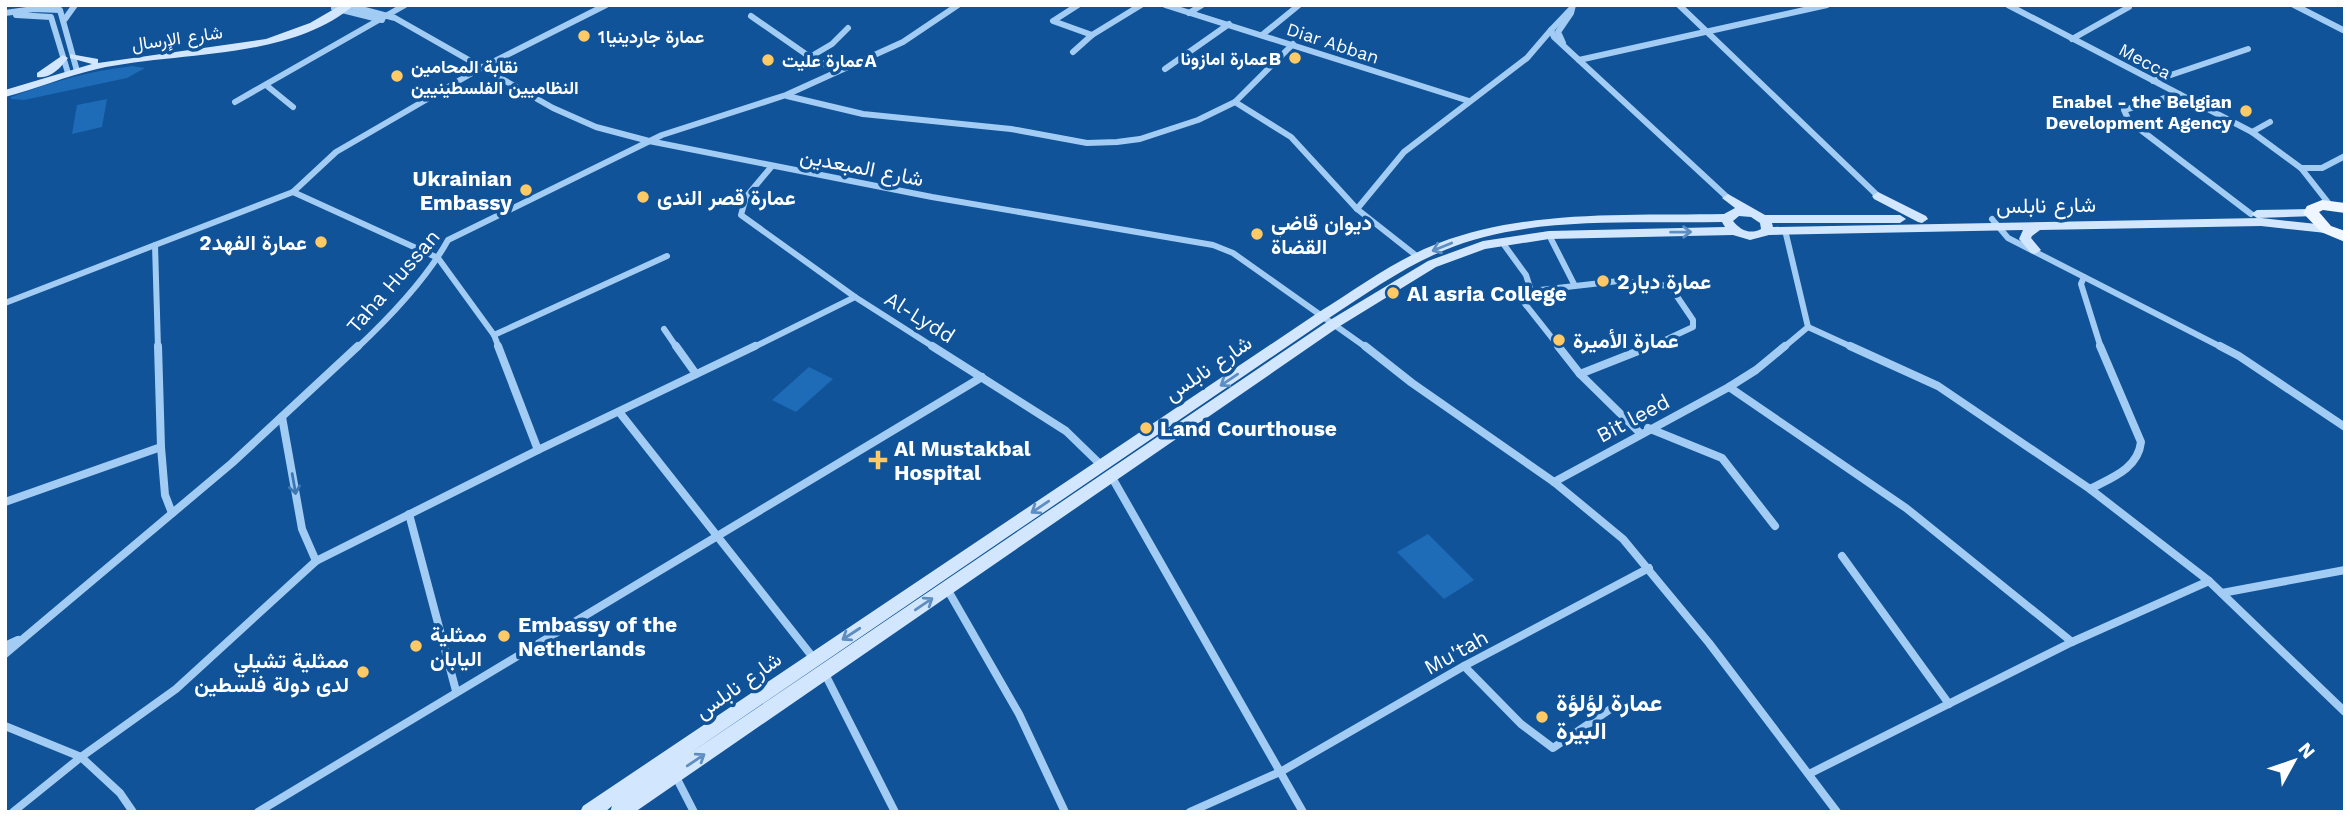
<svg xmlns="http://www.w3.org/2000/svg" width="2350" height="817" font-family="'Work Sans',Vazirmatn,sans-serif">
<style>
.green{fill:#1e6bb7}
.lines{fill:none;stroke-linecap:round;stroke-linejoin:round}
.street-far1{stroke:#a2ccf4;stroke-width:6}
.street{stroke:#a2ccf4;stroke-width:8}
.secondary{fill:#d2e7fd;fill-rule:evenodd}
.primary{fill:#eff6ff;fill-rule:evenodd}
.oneway{stroke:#5e8ec1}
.oneway2{stroke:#3c77b4}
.poi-dot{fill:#ffca65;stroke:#105399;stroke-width:2.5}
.labels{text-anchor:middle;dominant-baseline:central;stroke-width:7;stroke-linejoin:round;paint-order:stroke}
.far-poi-label{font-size:18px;font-weight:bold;fill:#fff;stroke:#105399;text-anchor:start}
.far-street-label{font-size:18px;fill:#fff;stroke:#105399}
.street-label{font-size:21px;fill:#fff;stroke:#105399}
.poi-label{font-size:21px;font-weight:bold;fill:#fff;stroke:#105399;text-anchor:start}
.near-poi-label{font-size:24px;font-weight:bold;fill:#fff;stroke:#105399;text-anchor:start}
</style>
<rect width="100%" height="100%" fill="#105399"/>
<g class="green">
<path d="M132,66L145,68L127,78L24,100L11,99V97C51,82 90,71 132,66Z"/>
<polygon points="107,99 102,127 72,134 77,105"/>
<polygon points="809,367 833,379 796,412 772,400"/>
<polygon points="1428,534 1474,580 1444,599 1397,552"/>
</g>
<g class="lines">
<g class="street-far1">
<polyline points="346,5 395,18 553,108 596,127 649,141 932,197 1213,245 1233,253 1367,348"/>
<polyline points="1078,5 1053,21 1092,35"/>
<polyline points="1165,5 1469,101"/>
<polyline points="1679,5 1878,196"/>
<polyline points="2008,5 2252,132 2301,168 2330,205"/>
<polyline points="2294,5 2345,31"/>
<polyline points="334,8 382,20"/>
<polyline points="1570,10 1551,30 1554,37 1728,198"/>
<polyline points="5,13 34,9 60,10 77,71"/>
<polyline points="1189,13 1202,5"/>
<polyline points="16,15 51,17 68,73"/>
<polyline points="751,16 810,57 838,71"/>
<polyline points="65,19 75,5"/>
<polyline points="1262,35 1299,5"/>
<polyline points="2072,39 2129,7 2126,5"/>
<polyline points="1563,43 1558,32 1571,13 1573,5"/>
<polyline points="1073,52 1092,35 1141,5"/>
<polyline points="810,57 832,44 848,28"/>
<polyline points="1579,60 1827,5"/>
<polyline points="1165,69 1229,24"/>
<polyline points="2153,81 2248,49"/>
<polyline points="266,85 293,107"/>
<polyline points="2179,94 2124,110 2129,121 2251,214"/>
<polyline points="787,96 863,114 1011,129 1087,143 1117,142 1140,139 1198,120 1235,102 1293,44"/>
<polyline points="235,102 405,5"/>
<polyline points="1235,102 1291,137 1357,209 1418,257"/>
<polyline points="2252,132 2270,122"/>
<polyline points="772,166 746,197 741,215 855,297"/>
<polyline points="2301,168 2322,168 2345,156"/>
<polyline points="293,192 336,152 479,69 606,5"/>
<polyline points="1357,209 1404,152 1527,58 1551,30"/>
<polyline points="1992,219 2008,238 2223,348"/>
<polyline points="1549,235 1574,284"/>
<polyline points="1502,242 1526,275 1531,291 1522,295 1522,300 1560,348"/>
<polyline points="2084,277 2081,284 2101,348"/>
<polyline points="1531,291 1619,281 1670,286 1693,320 1693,327 1648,348"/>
<polyline points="5,303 155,245"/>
<polyline points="1808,327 1854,348"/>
<polyline points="664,329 677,348"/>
<polyline points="494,335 667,256"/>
<polyline points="158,348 155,245 293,192 438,258 494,335 499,348"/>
<path d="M357,348C390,317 426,280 448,240L662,135L786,95L903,42L958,5"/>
<polyline points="752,348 855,297 935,348"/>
<polyline points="1783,348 1808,327 1785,230"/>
</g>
<g class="street">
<polyline points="158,346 161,447"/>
<polyline points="498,346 538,450 755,346"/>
<polyline points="676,346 696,374"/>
<polyline points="932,346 1066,431 1102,466"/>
<polyline points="1365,346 1412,383 1554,482 1623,539 1709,643 1837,812"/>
<polyline points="1558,346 1580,374"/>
<polyline points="1850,346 1938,386 2090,489 2209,581 2345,712"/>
<polyline points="2220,346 2239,356 2345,427"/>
<polyline points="1729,387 1906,508 2072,642"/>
<polyline points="620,413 815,660"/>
<polyline points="282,417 302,529 316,561"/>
<polyline points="1648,428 1722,458 1775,526"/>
<polyline points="1640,433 1580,374 1651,346"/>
<polyline points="1110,474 1303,812"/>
<polyline points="1554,482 1729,387 1756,370 1785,346"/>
<path d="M2090,489C2111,478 2138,469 2141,442L2100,346"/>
<polyline points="5,502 161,447 165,495 172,513"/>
<polyline points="409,514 456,691"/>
<polyline points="1842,556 1949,704"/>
<polyline points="946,587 1019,714 1065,812"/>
<polyline points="2222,593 2345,570"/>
<polyline points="5,646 18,640"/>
<polyline points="5,654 232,463 358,346"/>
<polyline points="1464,666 1521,724 1553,748 1612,708"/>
<polyline points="824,672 895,812"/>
<polyline points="5,726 81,757 120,793 133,812"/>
<polyline points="1809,774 2072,642 2209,581"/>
<polyline points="675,775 694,812"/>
<polyline points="13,812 81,757 176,689 316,561 538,450"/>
<polyline points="258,812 982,377"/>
<polyline points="1190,812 1282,771 1464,666 1649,568"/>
</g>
<g class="secondary">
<path d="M341,5H354C289,61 177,51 97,69C66,76 36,89 5,97V90L92,64L70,58V54L98,59V63L266,39L310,23Z"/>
<path d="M63,55L68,58C60,68 51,79 37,77V73Z"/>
<polygon points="1878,192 1926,216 1928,219 1922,223 1918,222 1874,199 1872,196"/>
<path d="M1728,194L1765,215H1900L1906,219L1900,223H1772L1773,227L2261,218L2326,225L2332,229L2326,233L2261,226L2040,230L2032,236L2031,238L2041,250L2035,254L2031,253L2019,239L2023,230L1769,235L1750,240L1733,235L1549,239L1485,249L1436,267L1340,326L635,812H610L612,806L605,812H580L583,806L1319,312C1358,288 1396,259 1439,243C1529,209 1630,216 1724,214L1735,208L1722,198ZM1739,216L1751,217L1760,223L1761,229C1750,235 1740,230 1733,221ZM1722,222L1725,227L1549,231L1483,241L1428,261L1330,320L686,756L1329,318C1366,294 1403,267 1445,250C1527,215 1633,224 1722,222Z"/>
<polygon points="2311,209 2315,210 2317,213 2315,216 2257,218 2251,214 2257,210"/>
</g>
<polygon class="primary" points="2322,200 2345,203 2345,213 2323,210 2319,212 2331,226 2345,231 2345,242 2321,232 2303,213 2307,206"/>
</g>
<defs><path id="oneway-shaft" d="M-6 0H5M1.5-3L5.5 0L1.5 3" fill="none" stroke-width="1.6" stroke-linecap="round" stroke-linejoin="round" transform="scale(1.75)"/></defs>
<g class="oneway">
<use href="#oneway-shaft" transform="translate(1681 232) rotate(-1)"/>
<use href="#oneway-shaft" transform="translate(1442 247) rotate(158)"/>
<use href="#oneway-shaft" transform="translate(1229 380) rotate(146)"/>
<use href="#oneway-shaft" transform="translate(1040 507) rotate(146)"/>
<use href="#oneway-shaft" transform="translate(924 604) rotate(-34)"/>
<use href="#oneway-shaft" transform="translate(851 634) rotate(147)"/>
<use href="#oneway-shaft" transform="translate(696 760) rotate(-34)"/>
</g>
<use class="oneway2" href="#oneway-shaft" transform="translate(294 484) rotate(80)"/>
<g class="poi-dot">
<circle cx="584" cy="36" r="7"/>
<circle cx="1295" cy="58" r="7"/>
<circle cx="768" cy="60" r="7"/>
<circle cx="397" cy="76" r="7"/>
<circle cx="2246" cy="111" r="7"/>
<circle cx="526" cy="190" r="7"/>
<circle cx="643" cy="197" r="7"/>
<circle cx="1257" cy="234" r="7"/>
<circle cx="321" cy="242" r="7"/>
<circle cx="1603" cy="281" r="7"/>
<circle cx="1393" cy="293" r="7"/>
<circle cx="1559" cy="340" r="7"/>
<circle cx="1146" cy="428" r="7"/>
<path d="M874.5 449.5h7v7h7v7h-7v7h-7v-7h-7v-7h7z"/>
<circle cx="504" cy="636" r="7"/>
<circle cx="416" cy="646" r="7"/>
<circle cx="363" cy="672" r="7"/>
<circle cx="1542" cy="717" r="7"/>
</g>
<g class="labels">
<g class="far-poi-label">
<text x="598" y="36">عمارة جاردينيا1</text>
<text x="1281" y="58" text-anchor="end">عمارة امازوناB</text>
<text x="782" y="60">عمارة عليتA</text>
<text x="411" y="66">نقابة المحامين<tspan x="411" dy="21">النظاميين الفلسطينيين</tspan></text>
<text x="2232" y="101" text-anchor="end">Enabel - the Belgian<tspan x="2232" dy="21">Development Agency</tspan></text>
</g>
<g class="far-street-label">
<text transform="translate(177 38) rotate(-8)">شارع الإرسال</text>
<text transform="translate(1333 43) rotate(18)">Diar Abban</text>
<text transform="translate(2145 61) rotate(28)">Mecca</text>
</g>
<g class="street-label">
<text transform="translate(862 167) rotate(11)">شارع المبعدين</text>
<text transform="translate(2046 205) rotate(-1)">شارع نابلس</text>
<text transform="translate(393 281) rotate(-49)">Taha Hussan</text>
<text transform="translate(920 317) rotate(32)">Al-Lydd</text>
<text transform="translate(1208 368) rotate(-34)">شارع نابلس</text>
<text transform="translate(1633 418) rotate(-28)">Bit leed</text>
<text transform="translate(1456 652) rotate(-29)">Mu'tah</text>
<text transform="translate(738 685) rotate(-35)">شارع نابلس</text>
</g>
<g class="poi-label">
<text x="512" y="178" text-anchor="end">Ukrainian<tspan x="512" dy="24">Embassy</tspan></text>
<text x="657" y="197">عمارة قصر الندى</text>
<text x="1271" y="222">ديوان قاضي<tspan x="1271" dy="24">القضاة</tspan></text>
<text x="307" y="242" text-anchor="end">عمارة الفهد2</text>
<text x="1617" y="281">عمارة ديار2</text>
<text x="1407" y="293">Al asria College</text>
<text x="1573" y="340">عمارة الأميرة</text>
<text x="1160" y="428">Land Courthouse</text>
<text x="894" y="448">Al Mustakbal<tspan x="894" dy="24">Hospital</tspan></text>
<text x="518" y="624">Embassy of the<tspan x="518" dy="24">Netherlands</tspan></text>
<text x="430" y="634">ممثلية<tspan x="430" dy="24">اليابان</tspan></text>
<text x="349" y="660" text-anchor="end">ممثلية تشيلي<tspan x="349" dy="24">لدى دولة فلسطين</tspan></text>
</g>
<g class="near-poi-label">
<text x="1556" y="703">عمارة لؤلؤة<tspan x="1556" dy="28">البيرة</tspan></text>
</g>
</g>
<rect width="2350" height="817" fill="none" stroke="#ffffff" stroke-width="14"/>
<g transform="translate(2294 761) rotate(50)" stroke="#105399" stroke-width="5" paint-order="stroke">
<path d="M0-5L12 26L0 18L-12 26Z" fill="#ffffff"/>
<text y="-10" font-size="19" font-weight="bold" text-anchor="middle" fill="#ffffff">N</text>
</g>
</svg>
